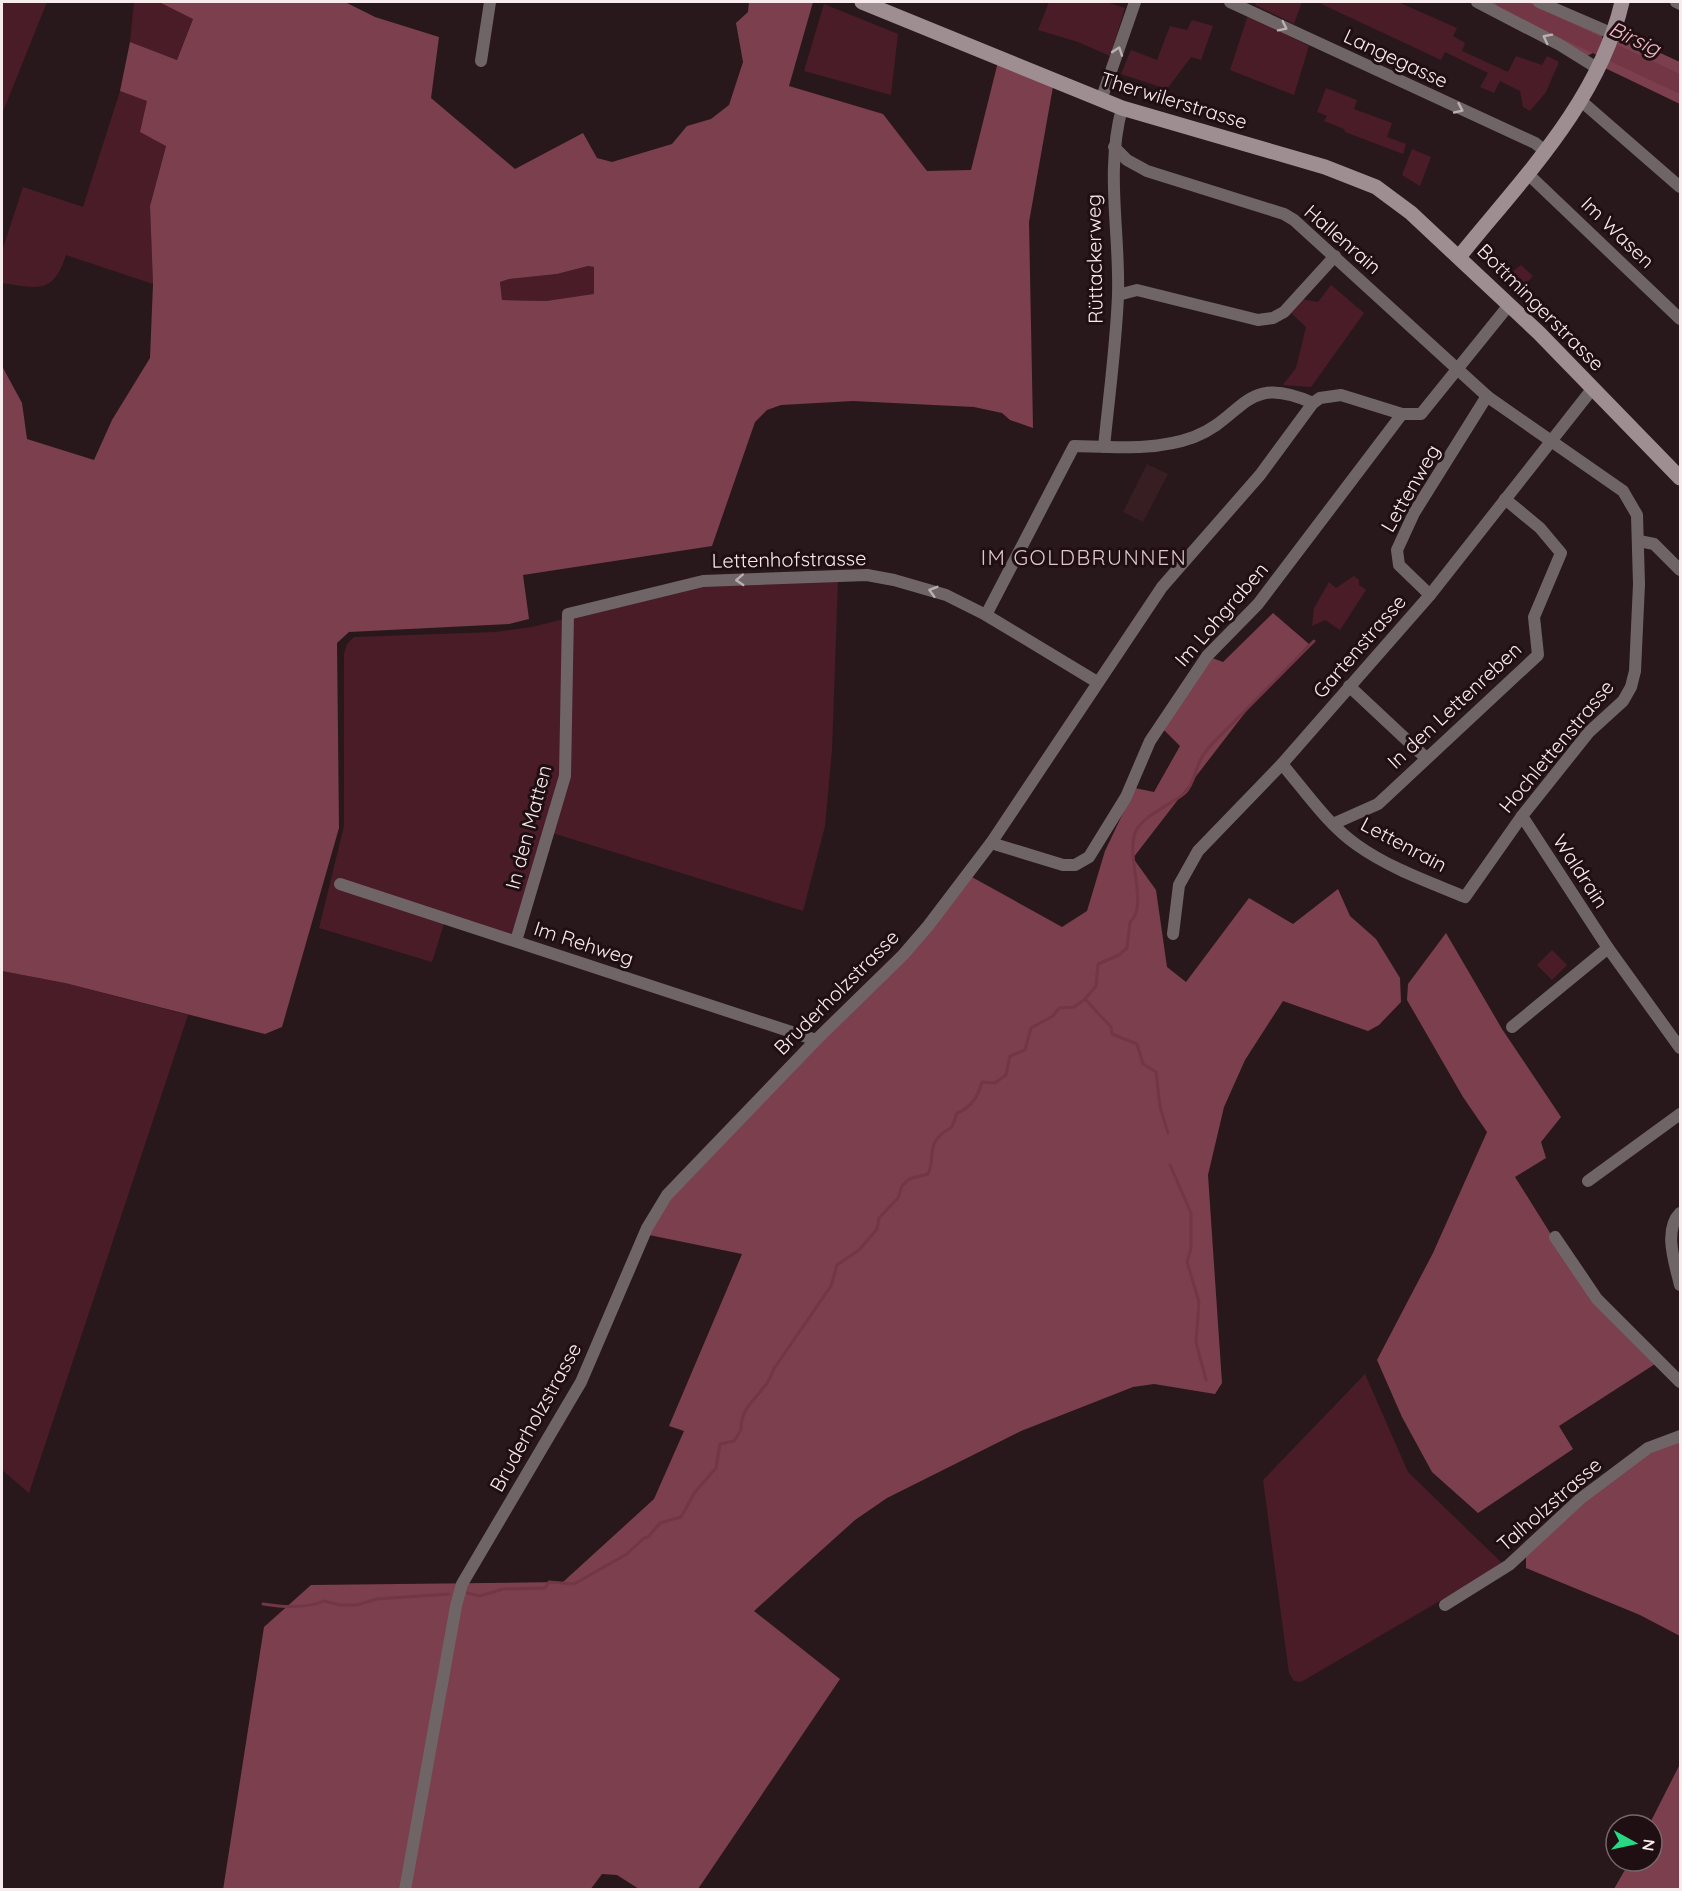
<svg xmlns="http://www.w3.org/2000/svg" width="1682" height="1891" font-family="Quicksand,sans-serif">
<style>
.built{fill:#371e23}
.green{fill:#491c28}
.forest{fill:#7c3f4e;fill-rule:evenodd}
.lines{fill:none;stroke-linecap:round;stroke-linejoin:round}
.stream{stroke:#723645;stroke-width:3}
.river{stroke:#723645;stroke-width:18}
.street{stroke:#6f6567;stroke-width:12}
.secondary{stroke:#9e8e91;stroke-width:15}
.oneway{stroke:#baafb1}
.labels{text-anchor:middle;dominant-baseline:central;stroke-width:6;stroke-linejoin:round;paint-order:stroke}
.street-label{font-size:20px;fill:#f8ebed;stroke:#1f0f12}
.water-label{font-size:21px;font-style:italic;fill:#f5bac5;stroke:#1f0f12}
.neighbourhood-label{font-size:21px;letter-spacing:1.5px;fill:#dfc6ca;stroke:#1f0f12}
</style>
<rect width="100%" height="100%" fill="#29181b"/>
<polygon class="built" points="1147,464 1168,474 1143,522 1123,512"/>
<g class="green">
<polygon points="2,2 47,2 2,114"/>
<polygon points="134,2 159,2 193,18 177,60 130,42"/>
<polygon points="1049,2 1106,2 1125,8 1110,56 1078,42 1038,30"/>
<polygon points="1256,2 1302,2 1294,24 1255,5"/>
<polygon points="1317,2 1398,2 1457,28 1453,36 1465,43 1462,51 1508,72 1516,56 1542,65 1547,56 1559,62 1546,92 1530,111 1523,107 1520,91 1500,81 1494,93 1480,87 1488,73 1445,52 1441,60"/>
<polygon points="824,4 898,34 891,95 804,71"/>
<polygon points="1248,15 1309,46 1294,95 1230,70"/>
<polygon points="1192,20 1213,26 1201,60 1191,57 1167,89 1121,74 1131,50 1157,60 1170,26 1187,30"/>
<polygon points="1326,88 1357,100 1354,109 1392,123 1387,137 1406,144 1403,154 1345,132 1344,129 1324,121 1327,116 1317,112"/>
<path d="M120,91L148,101L166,145L150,206L153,284L66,255C53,295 38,288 2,283V251L23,187L83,207Z"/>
<polygon points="1412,149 1431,157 1420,186 1402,175"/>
<polygon points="1521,265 1533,276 1517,292 1503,279"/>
<polygon points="588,266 594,267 594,295 546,301 502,300 500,282 509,279 557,274"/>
<polygon points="1331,285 1364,313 1311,387 1283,385 1296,368 1306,327 1290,312 1302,299 1318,302"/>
<polygon points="1354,576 1359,580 1359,585 1366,590 1340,630 1325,620 1312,626 1314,608 1329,582 1336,588"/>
<polygon points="838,580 832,750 825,826 803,911 546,831 515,936 447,914 432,962 319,928 344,826 344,654 347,644 354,637 495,632 532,627 701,585"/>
<polygon points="1552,950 1567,965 1552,980 1537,965"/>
<polygon points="2,971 65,983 188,1015 29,1493 2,1470"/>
<polygon points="1365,1374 1408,1472 1503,1564 1301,1682 1294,1681 1289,1673 1263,1480"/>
</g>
<g class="forest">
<path d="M159,2H345L375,17L439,37L431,98L515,169L583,133L597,158L612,162L672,144L687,126L711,119L729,105L743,62L736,23L748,12L749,2H813L789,86L883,114L927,171L971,170L999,58L1054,81L1029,222L1033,428L1010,420L1002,413L974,407L853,401L781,405L767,410L755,422L712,546L523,575L529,619L509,624L349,632L337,643L339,828L282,1027L265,1034L65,983L2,971V366L22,403L27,439L94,460L112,420L150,358L153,284L150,206L166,146L140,132L147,101L120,91L130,42L177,60L193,19ZM588,266L594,267V294L546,301L502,300L500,282L509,279L557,274Z"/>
<polygon points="1487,2 1532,2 1540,5 1603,33 1599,50 1587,56"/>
<polygon points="1621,35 1680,62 1680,104 1605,68"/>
<polygon points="1273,613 1309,644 1251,705 1133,858 1156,890 1167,967 1186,982 1249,898 1293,924 1338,889 1350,916 1376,939 1400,978 1401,1002 1379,1025 1368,1031 1283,1001 1245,1060 1224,1107 1208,1175 1222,1383 1215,1394 1154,1384 1133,1387 1021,1431 887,1498 855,1520 754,1611 840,1679 698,1889 639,1889 617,1875 602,1874 590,1890 223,1890 264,1627 311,1585 563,1582 654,1499 684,1431 669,1426 742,1254 649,1235 683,1180 970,876 1062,927 1087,911 1105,851 1135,788 1154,792 1180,746 1160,726 1207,656 1223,662"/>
<polygon points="1446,933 1502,1029 1561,1117 1541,1142 1546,1158 1515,1177 1582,1284 1655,1364 1559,1426 1573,1449 1478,1513 1432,1472 1402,1417 1377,1360 1433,1253 1487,1132 1463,1097 1407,1000 1408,984"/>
<path d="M1680,1440V1636L1640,1615L1526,1568V1554C1573,1514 1621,1460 1680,1440Z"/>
<polygon points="1680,1764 1680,1889 1614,1889 1630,1861 1652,1861 1652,1825 1649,1825"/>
</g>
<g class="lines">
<g class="stream">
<polyline points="1085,999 1111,1027 1112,1034 1137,1044 1143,1064 1156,1072 1160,1107 1168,1133"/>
<polyline points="1170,1165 1191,1213 1191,1248 1187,1262 1199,1302 1196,1342 1206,1380"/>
<path d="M467,1593L480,1596L503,1589L545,1588L549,1582L574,1584L627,1554L644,1538L648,1537L660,1523L681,1517L695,1492L716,1468L720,1444L734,1441L741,1430C740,1402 767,1394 773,1370L831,1286L837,1265L859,1250L877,1229L879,1218L898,1198L902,1186L909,1179L928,1174C937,1155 923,1143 952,1127L957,1113C971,1108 978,1097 982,1082L995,1083L1006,1075L1010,1056L1025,1050L1031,1028L1053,1016L1059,1008L1074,1007L1085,999L1096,986L1098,964L1119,955L1127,948L1130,922C1149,906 1126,860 1135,833C1141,816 1174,803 1185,793C1194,784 1195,770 1201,759C1203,754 1208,749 1212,744L1314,641"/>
<path d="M263,1604C282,1607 306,1609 324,1601L340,1605H357L377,1599L449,1594"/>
</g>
<polyline class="river" points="1505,2 1680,84"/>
<g class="street">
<polyline points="1230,2 1535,143 1545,151"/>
<polyline points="1477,2 1560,45 1597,68"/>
<polyline points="1539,2 1611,33"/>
<polyline points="1676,2 1680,4"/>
<polyline points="481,61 490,2"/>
<polyline points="1101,100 1135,2"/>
<polyline points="1580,100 1680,187"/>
<path d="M1114,147L1127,160L1147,171L1284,214L1294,220L1488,397L1623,491L1637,515L1639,584L1635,671L1631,687L1623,701L1589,732L1522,816L1465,897C1429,882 1389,868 1357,845C1328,825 1305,791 1282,764"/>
<polyline points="1528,174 1680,319"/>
<polyline points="1118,295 1137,290 1258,320 1273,318 1284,312 1335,256"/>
<path d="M1104,447C1109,396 1116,346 1118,295C1120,232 1105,171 1122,108"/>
<polyline points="1639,541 1654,544 1680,570"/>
<polyline points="1430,595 1399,565 1397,550 1414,513 1487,396"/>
<path d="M986,615L1074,446C1114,447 1156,451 1194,437C1245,417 1244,372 1313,403"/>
<polyline points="1349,686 1426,758"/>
<polyline points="1522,816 1608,948 1680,1048"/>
<polyline points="1333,824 1378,804 1538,655 1534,617 1561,553 1540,528 1505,499"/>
<polyline points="991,843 1063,865 1075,865 1089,857 1126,797 1150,741 1207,656 1258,604 1402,414"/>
<polyline points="340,884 816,1040"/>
<polyline points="1173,934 1179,885 1198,851 1282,764 1430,595 1593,388"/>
<polyline points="516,941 565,776 568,614 703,581 867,575 894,580 946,595 986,615 1097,682"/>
<polyline points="1512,1027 1608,948"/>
<polyline points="1588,1181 1680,1114"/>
<path d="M1680,1213C1663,1230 1675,1264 1680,1285"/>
<polyline points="1555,1237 1597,1299 1680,1382"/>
<polyline points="1445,1605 1509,1565 1580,1499 1648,1448 1680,1436"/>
<polyline points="405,1890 456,1606 462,1584 581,1382 647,1228 667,1195 816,1040 903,955 928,926 991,843 1162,587 1260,475 1313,403 1320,398 1341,395 1402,414 1421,414 1509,305"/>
</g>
<g class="secondary">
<polyline points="862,2 1122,108 1325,167 1376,187 1411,213 1539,333 1680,478"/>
<path d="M1459,257C1521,180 1599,102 1622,2"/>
</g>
</g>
<defs><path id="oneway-chevron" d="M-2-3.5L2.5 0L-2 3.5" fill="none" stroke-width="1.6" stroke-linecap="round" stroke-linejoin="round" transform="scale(1.5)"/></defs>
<g class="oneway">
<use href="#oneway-chevron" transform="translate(1283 27) rotate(26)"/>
<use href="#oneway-chevron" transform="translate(1547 38) rotate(-153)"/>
<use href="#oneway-chevron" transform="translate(1118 51) rotate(-71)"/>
<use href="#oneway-chevron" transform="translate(1459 109) rotate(25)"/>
<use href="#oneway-chevron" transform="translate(740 580) rotate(177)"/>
<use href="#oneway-chevron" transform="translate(933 591) rotate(-164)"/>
</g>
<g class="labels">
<g class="street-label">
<text transform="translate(1396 58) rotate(25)">Langegasse</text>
<text transform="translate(1174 100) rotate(17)">Therwilerstrasse</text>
<text transform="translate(1618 232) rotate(44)">Im Wasen</text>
<text transform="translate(1343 239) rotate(41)">Hallenrain</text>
<text transform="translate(1094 259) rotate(-91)">Rüttackerweg</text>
<text transform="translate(1541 307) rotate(45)">Bottmingerstrasse</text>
<text transform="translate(1410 488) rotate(-60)">Lettenweg</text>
<text transform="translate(789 559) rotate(-1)">Lettenhofstrasse</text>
<text transform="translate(1221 614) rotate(-49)">Im Lohgraben</text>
<text transform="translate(1359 646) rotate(-49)">Gartenstrasse</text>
<text transform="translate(1454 705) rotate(-43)">In den Lettenreben</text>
<text transform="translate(1556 746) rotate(-50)">Hochlettenstrasse</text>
<text transform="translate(528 827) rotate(-75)">In den Matten</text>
<text transform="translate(1404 844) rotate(28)">Lettenrain</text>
<text transform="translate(1581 871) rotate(57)">Waldrain</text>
<text transform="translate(584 943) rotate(18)">Im Rehweg</text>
<text transform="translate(836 992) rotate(-45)">Bruderholzstrasse</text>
<text transform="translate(535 1417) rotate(-61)">Bruderholzstrasse</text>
<text transform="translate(1549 1504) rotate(-41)">Talholzstrasse</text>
</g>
<g class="water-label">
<text transform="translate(1635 38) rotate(25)">Birsig</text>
</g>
<g class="neighbourhood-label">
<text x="1084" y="557">IM GOLDBRUNNEN</text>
</g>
</g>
<rect width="1682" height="1891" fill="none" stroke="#f8ebed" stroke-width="6"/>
<g transform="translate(1634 1843) rotate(98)"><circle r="28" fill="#1f0f12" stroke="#76676a" stroke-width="1.5"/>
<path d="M0-4.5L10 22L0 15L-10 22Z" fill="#29d885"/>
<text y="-9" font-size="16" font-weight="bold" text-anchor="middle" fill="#f8ebed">N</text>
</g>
</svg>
